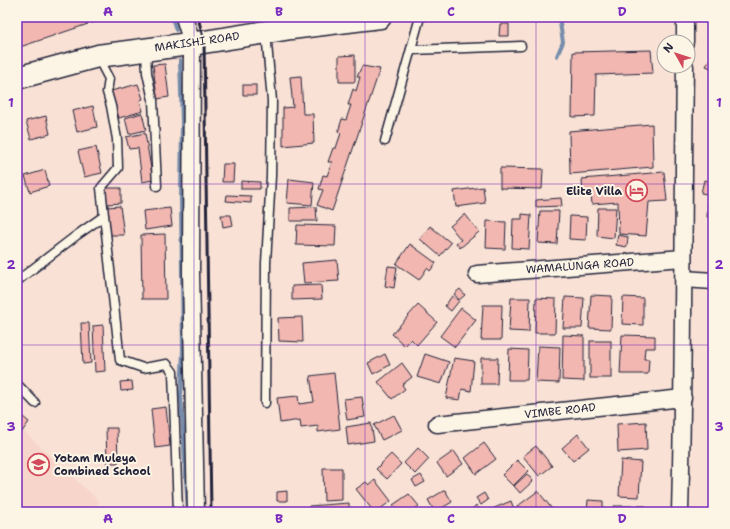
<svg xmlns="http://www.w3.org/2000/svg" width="730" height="529" font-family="'Shantell Sans',sans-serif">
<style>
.built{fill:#f7d5ca}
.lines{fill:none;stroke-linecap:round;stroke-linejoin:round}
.stream{stroke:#758cab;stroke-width:4}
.building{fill:#f2b7b1;stroke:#22223b}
.lane-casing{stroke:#22223b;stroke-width:11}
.street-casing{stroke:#22223b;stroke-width:19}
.secondary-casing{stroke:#22223b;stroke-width:25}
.lane{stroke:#fcf5e5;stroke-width:8}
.street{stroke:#fcf5e5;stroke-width:16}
.secondary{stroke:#fcf5e5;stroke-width:22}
.rail{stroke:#22223b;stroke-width:3}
.grid{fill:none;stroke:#7b2cbf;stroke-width:1;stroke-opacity:0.55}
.labels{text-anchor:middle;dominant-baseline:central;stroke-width:4;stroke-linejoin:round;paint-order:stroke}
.street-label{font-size:11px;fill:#22223b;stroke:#fcf5e5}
.poi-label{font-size:11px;font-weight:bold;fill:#22223b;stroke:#fcf5e5;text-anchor:end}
.neatline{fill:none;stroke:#7b2cbf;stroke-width:1.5}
.grid-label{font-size:13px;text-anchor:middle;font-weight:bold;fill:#7b2cbf}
</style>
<rect width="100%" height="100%" fill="#f9e2d5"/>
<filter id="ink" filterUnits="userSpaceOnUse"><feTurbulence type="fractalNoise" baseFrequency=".025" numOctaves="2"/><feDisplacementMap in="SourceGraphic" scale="8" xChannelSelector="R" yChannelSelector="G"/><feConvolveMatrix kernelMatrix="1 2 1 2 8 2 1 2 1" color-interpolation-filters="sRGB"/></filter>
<g filter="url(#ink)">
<polygon class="built" points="17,425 100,502 88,512 17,512"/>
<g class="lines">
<g class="stream">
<polyline points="172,17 176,30"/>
<polyline points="557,56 563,42 559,17"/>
<polyline points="180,60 182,122 181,200 183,350 181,396 188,512"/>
</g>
</g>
<g class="building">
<polygon points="17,17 85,17 88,24 17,48"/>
<polygon points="90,17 109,17 92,23"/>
<polygon points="500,24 509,24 509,36 499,36"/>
<polygon points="651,50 653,73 596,75 595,116 572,117 573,52"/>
<polygon points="355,55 355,82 339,82 339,56"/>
<polygon points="711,57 713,58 713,69 706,66"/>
<polygon points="165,64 169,97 157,99 153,65"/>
<polygon points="362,66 380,69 332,211 317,205 323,190 319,189 323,175 327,176 332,162 328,162 333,148 336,148 341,133 338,132 342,119 346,120 351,105 348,105 353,89 356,91 360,77 357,77"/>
<polygon points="301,76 303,114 313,114 314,143 283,146 283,108 293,107 290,77"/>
<polygon points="138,84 143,99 140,100 143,111 119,118 111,91"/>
<rect x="243" y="85" width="13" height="10"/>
<polygon points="93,106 97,127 77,132 72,111"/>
<polygon points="142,113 146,130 129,134 125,118"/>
<polygon points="46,116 50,134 31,139 26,121"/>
<polygon points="652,124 653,167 570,174 569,131"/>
<polygon points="145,133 153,180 142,182 138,148 129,149 126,137"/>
<polygon points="96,147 102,173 84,177 78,151"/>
<polygon points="223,164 234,164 233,182 222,182"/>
<polygon points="500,168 543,169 542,189 500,188"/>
<polygon points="45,170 49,186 30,192 25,176"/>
<polygon points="664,172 667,201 649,202 646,236 619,234 618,202 592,204 591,195 583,196 582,179"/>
<polygon points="289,179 314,182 312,205 287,203"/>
<polygon points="704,180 713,182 713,195 701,193"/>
<polygon points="241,181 260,182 260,189 241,189"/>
<polygon points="483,187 485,203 456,207 454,191"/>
<polygon points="106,188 121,188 121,203 107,204"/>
<polygon points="227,195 251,196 251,203 226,201"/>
<polygon points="561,198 562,206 536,207 536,200"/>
<polygon points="708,202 713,203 713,218 707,217"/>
<polygon points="120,206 124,235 110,235 107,207"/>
<polygon points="316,207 317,221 290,221 290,208"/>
<polygon points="170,208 172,226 145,230 143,211"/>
<polygon points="598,208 616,208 614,238 597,236"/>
<polygon points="540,211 559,211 557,244 538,243"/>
<polygon points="465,214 479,232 460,248 456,243 461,240 450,226"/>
<polygon points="522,214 531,215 529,249 512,248 513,219 522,219"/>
<polygon points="221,215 231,215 233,225 223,227"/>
<polygon points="570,216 587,217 586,240 569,239"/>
<polygon points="487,221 506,222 505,249 486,248"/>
<polygon points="297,225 336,226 335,246 296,245"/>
<polygon points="430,226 451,243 440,256 420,239"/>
<polygon points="165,234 166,299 142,299 141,235"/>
<polygon points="618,235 628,237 627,247 616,245"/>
<polygon points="410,244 436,263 430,271 427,268 419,280 396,264"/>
<polygon points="337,260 339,281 304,283 302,263"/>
<polygon points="388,266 397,267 394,288 385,286"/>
<polygon points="321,285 322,299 292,300 292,286"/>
<polygon points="460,289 465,295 459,300 454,294"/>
<polygon points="591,295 612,296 611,329 589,328"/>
<polygon points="452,296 459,301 451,311 445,306"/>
<polygon points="565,297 584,298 582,328 563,328"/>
<polygon points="623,297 643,298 643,325 622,324"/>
<polygon points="511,298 530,298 529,332 509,331"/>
<polygon points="536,298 556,299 555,333 535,333"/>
<polygon points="418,305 437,322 417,345 411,339 405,346 392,334"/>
<polygon points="483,305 502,305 501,340 481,340"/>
<polygon points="461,308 476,320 455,347 440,336"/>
<polygon points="302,317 303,342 279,341 278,318"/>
<polygon points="81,323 89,323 91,363 83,364"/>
<polygon points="103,325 105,371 95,372 93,326"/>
<polygon points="563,335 584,336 584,381 562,380"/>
<polygon points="622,335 655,336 655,348 645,348 644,359 649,359 648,374 620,374"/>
<rect x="590" y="341" width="21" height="37"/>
<polygon points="538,346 560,347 559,383 536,382"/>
<polygon points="509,349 528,350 527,380 508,380"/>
<polygon points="385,354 390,365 373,374 368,363"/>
<polygon points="425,354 449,362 441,384 417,377"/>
<polygon points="454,358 474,361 471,391 462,389 460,400 446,398"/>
<polygon points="481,358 498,358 497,384 481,384"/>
<polygon points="402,363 412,377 402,385 405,389 392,399 378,382"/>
<polygon points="334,373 340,429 318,432 318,426 301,428 300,420 280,423 277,398 298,396 299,404 314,402 310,376"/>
<polygon points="132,381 133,390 121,391 120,382"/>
<polygon points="362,397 365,417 347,420 344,399"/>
<polygon points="166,407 170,446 155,448 151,409"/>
<polygon points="17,412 29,422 21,433 17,430"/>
<polygon points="394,415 402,430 382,440 374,425"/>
<polygon points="646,422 647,450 618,452 617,424"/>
<polygon points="371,423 374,441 348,445 346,427"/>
<polygon points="106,428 117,428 118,463 107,463"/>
<polygon points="578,434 589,448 573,461 562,448"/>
<polygon points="484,443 496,459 476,474 465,458"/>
<polygon points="536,446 552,466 539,476 523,456"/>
<polygon points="418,448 429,459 415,474 404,463"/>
<polygon points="454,451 463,464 446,476 437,463"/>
<polygon points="391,454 401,464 387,479 376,469"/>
<polygon points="517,460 528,471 513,486 502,475"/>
<polygon points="621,460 641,462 639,497 619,496"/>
<polygon points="323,468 342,468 342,500 324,501"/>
<polygon points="527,474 533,481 520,493 514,486"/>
<polygon points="421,475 425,482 416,487 412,480"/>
<polygon points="375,480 391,501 376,512 374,512 356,489 366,482 369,485"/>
<polygon points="445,490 452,502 435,512 428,500"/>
<polygon points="287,491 287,501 277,501 277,492"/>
<polygon points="538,491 552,509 549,512 518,512 515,508"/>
<polygon points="484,493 488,500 481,505 476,498"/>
<polygon points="409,494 419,506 410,512 399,512 393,505"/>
<polygon points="588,500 603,501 603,512 587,512"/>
<polygon points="511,501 515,512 493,512 492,509"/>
<polygon points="349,503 349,512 310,512 309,506"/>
<polygon points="476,505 482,512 469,512"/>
<rect x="614" y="506" width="31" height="6"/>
</g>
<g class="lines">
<defs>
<g id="lane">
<polyline points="411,50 521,46"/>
<polyline points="146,51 147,73 153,100 157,186"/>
<polyline points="98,58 109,79 107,92 111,106 117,139 118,168 101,188 120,360 143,368 167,364 173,372 178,512"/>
<polyline points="385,141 420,17"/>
<polyline points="17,281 77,235 104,216"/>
<polyline points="17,384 35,403"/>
<polyline points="265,403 266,263 271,176 272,101 266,32"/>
</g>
<g id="street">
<polyline points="184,17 192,43 191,273 196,512"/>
<polyline points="685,42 685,17"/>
<polyline points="477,274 683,258"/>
<polyline points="684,279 713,281"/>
<polyline points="437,424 683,398"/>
<path d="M680,512C684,363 683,215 685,66"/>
</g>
<polyline id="secondary" points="17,78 98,56 204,42 291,28 380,17"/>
</defs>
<use href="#lane" class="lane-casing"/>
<use href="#street" class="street-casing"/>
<use href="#secondary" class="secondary-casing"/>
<use href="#lane" class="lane"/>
<use href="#street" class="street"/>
<use href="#secondary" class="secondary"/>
<polyline class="rail" points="198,17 204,42 211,512"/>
</g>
</g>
<path class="grid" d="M194,17V512M365,17V512M536,17V512M17,184H713M17,345H713"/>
<defs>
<symbol id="hotel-ring" viewBox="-11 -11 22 22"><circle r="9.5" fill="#fcf5e5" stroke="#d1495b" stroke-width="1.5"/><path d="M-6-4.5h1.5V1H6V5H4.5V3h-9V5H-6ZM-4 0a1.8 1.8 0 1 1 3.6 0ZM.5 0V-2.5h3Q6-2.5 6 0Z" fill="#d1495b"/></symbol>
<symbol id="school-ring" viewBox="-11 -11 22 22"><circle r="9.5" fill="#fcf5e5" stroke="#d1495b" stroke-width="1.5"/><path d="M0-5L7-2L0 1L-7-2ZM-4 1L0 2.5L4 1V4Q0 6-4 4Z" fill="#d1495b"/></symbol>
</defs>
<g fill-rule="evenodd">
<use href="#hotel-ring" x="624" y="178" width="25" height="25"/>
<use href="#school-ring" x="26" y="452" width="25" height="25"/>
</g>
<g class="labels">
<g class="street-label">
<text transform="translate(197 42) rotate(-8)">MAKISHI ROAD</text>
<text transform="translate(580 266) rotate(-4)">WAMALUNGA ROAD</text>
<text transform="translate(560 411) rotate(-6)">VIMBE ROAD</text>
</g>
<g class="poi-label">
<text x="622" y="191">Elite Villa</text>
<text x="54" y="458" text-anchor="start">Yotam Muleya<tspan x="54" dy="13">Combined School</tspan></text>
</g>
</g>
<rect width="730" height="529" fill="none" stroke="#fcf5e5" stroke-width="44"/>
<g transform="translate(676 54) rotate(309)"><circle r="19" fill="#fcf5e5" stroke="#a5a1a1"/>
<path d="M0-3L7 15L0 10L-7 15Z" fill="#d1495b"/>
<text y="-6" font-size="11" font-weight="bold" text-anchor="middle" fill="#22223b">N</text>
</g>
<rect x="22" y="22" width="686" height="485" class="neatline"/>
<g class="grid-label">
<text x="108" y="16">A</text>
<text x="279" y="16">B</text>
<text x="451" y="16">C</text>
<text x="622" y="16">D</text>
<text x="11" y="107">1</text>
<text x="719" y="107">1</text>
<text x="11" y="269">2</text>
<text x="719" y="269">2</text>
<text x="11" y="431">3</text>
<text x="719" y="431">3</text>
<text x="108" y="523">A</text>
<text x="279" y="523">B</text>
<text x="451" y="523">C</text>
<text x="622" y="523">D</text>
</g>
</svg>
